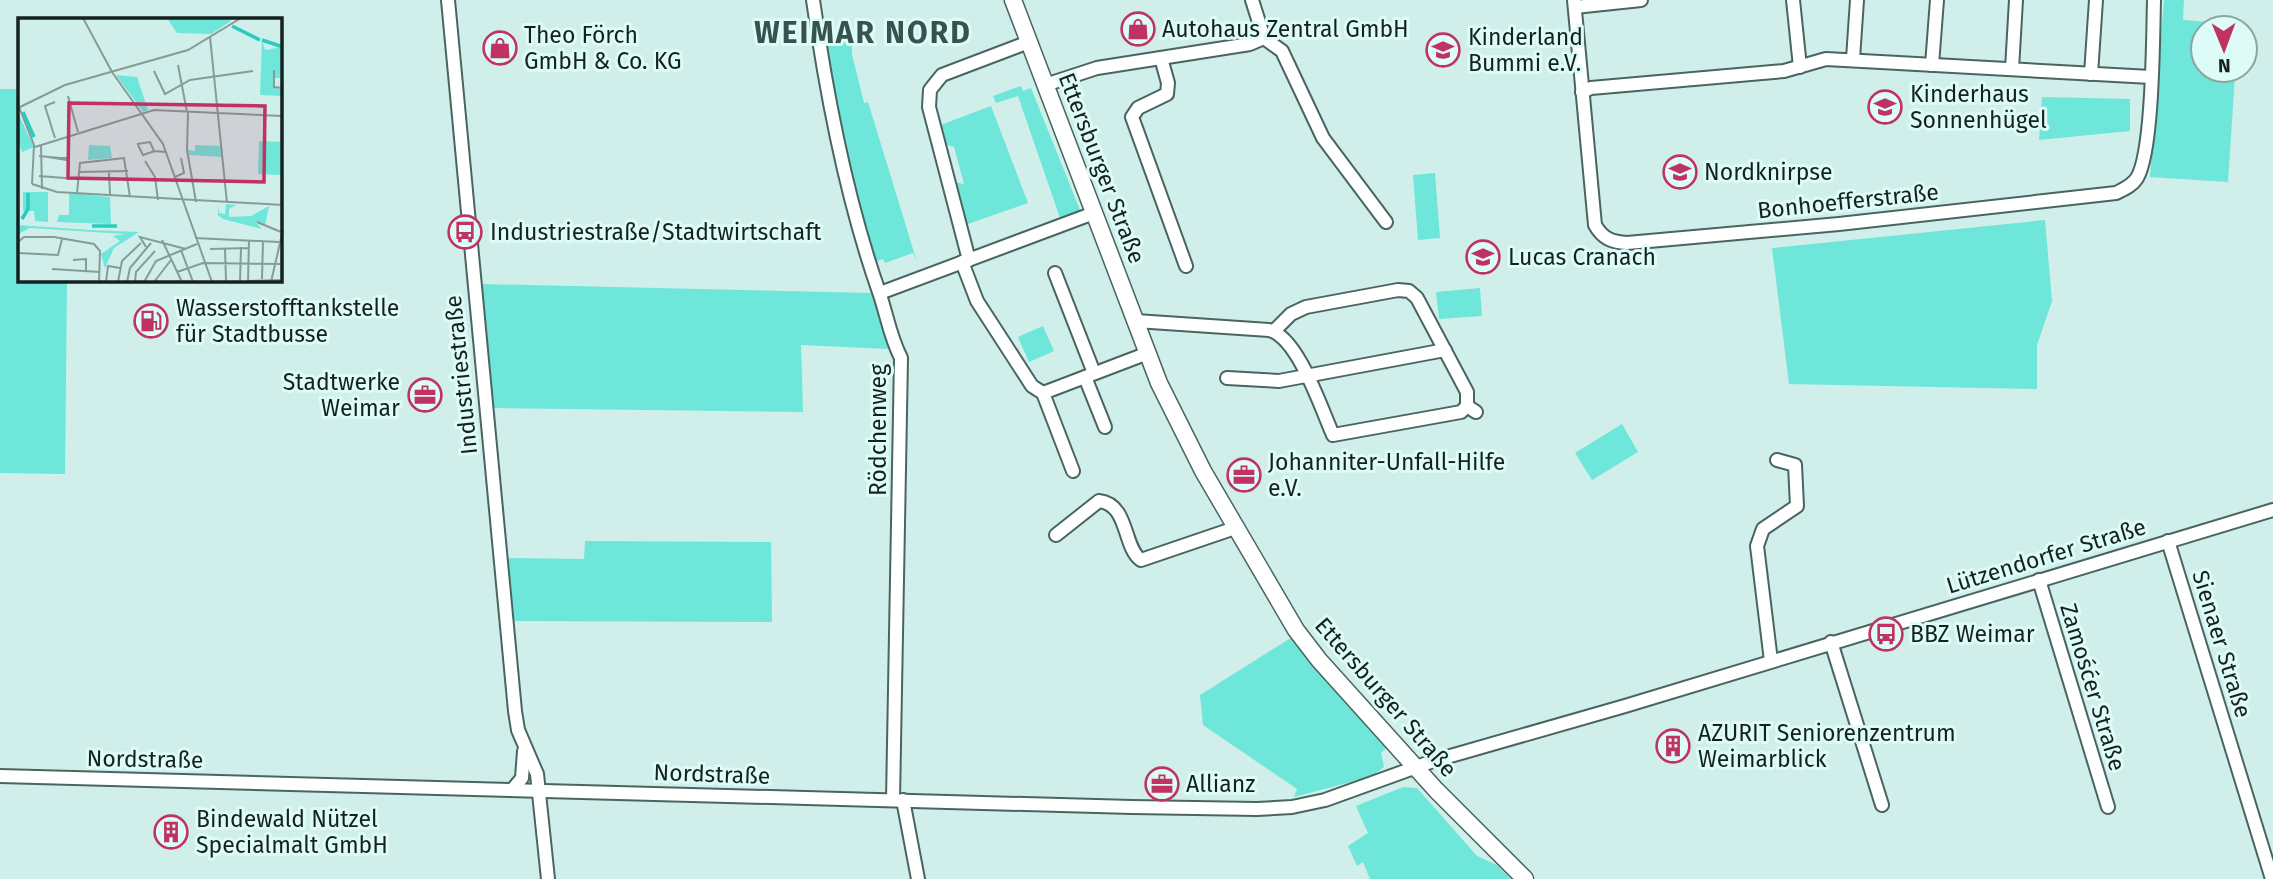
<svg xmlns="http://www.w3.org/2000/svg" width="2273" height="879" font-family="'Fira Sans',sans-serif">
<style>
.green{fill:#6ee6da}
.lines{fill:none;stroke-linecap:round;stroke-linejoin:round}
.minor-casing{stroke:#4a6561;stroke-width:16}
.tertiary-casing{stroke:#4a6561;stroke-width:19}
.minor{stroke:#fff;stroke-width:12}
.tertiary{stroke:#fff;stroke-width:16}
.labels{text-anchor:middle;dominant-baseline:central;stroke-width:6;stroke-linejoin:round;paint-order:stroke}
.poi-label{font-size:23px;fill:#15211f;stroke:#ddfbf7;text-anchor:start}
.street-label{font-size:23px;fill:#15211f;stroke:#ddfbf7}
.district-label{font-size:30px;font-weight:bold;letter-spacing:2px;fill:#38534f;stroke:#ddfbf7}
.inset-river{fill:none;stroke:#26cec0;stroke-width:3.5}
.inset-road{fill:none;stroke:#859c99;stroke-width:2}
.view{fill:#c03260;fill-opacity:0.15;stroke:#c03260;stroke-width:3.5}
.inset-edge{fill:none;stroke:#15211f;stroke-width:3.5}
</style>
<rect width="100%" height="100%" fill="#d0eeea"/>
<g class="green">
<polygon points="2164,0 2184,0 2183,20 2234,24 2233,28 2203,28 2203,70 2219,70 2219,74 2235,75 2228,182 2150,177"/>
<polygon points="852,38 852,54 864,103 868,102 917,262 913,253 885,263 883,259 875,262 837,122 825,39"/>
<polygon points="1021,86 1023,91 1031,88 1080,210 1060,218 1018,96 996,103 993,96"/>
<polygon points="0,89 19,89 19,280 67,280 65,474 0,473"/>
<polygon points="2042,97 2130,99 2130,131 2039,140"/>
<polygon points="991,106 1028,203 965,225 953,182 964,184 954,147 943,144 938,126"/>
<polygon points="1435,173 1440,238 1418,240 1413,175"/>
<polygon points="2045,220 2052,301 2037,345 2037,389 1789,384 1772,248"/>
<polygon points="481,284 873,293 889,349 801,345 803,412 493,408"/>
<polygon points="1480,288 1482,316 1439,319 1436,292"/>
<polygon points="1043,326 1054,351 1029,362 1018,337"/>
<polygon points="1622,424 1638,452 1592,480 1575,453"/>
<polygon points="585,541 771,542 772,622 513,621 506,558 584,559"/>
<polygon points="1294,636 1341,696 1387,747 1381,753 1384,767 1370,777 1294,797 1297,789 1203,725 1200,695"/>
<polygon points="1403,787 1417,788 1477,856 1497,865 1511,879 1370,879 1363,862 1357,866 1348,846 1368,833 1356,806"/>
</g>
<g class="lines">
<defs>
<g id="minor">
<polyline points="448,0 515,711 518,730 537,774 548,879"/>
<path d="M813,0C827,99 846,198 879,292C887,315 890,337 901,358L893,800"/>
<polyline points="1252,0 1264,38"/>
<path d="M1574,0L1595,225C1603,239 1612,242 1627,243L1839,224L2116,193C2124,189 2132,186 2137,178C2153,152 2153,36 2154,0"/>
<polyline points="1793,0 1800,67"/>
<polyline points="1575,7 1641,0"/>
<polyline points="1264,38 1282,51 1323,138 1386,222"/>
<polyline points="1161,58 1168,83 1167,94 1138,108 1132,117 1186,266"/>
<polyline points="1853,59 1857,0"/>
<polyline points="1932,65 1937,0"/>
<polyline points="2012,69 2016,0"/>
<polyline points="2091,74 2096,0"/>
<polyline points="1045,85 1097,68 1250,44 1264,38"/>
<polyline points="1582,92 1591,88 1784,71 1826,59 2151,77"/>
<polyline points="969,260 929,107 930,90 942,75 1029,42"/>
<polyline points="962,262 977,301 1032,386 1043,393 1073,471"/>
<polyline points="1055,273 1094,373"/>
<polyline points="880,293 1094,213"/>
<path d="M1136,321L1269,330C1298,337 1321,408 1333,435L1461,412L1467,406L1476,412"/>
<polyline points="1274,331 1291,314 1306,307 1398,290 1409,291 1417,298 1467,392 1467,406"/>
<polyline points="1085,377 1105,427"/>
<polyline points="1227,378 1279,381 1445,350"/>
<polyline points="1043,393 1148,353"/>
<path d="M1056,535L1099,501C1129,504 1123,548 1141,560L1235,528"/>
<polyline points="2168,541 2272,879"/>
<polyline points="2039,580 2108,807"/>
<polyline points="1831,642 1882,805"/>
<polyline points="1771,661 1757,546 1763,529 1797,506 1795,465 1777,460"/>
<polyline points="0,776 1132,807 1257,809 1292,807 1325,800 1433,761 1625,706 2273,510"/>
<polyline points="512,790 522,778 524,751"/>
<polyline points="903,800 918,879"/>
</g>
<polyline id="tertiary" points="1013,0 1159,383 1203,471 1296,630 1319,660 1436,790 1525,879"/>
</defs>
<use href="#minor" class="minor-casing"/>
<use href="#tertiary" class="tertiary-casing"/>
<use href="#minor" class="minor"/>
<use href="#tertiary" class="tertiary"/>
</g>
<defs>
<symbol id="shop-ring" viewBox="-11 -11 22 22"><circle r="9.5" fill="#ddfbf7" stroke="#c03260" stroke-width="1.5"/><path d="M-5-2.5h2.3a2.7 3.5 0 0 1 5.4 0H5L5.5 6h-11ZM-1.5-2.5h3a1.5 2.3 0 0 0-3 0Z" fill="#c03260"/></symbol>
<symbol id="school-ring" viewBox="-11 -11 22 22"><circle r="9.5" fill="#ddfbf7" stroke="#c03260" stroke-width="1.5"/><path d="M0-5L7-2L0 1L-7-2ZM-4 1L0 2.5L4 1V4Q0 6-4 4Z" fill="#c03260"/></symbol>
<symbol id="bus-ring" viewBox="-11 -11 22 22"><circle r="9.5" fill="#ddfbf7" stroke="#c03260" stroke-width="1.5"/><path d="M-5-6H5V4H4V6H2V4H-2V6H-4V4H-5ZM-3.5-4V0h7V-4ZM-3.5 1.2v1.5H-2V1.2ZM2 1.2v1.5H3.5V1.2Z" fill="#c03260"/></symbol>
<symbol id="fuel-ring" viewBox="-11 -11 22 22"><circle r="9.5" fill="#ddfbf7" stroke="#c03260" stroke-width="1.5"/><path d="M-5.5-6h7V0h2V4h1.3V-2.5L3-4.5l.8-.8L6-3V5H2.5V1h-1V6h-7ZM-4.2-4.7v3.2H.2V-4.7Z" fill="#c03260"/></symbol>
<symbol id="office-ring" viewBox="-11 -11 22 22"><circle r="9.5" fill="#ddfbf7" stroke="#c03260" stroke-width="1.5"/><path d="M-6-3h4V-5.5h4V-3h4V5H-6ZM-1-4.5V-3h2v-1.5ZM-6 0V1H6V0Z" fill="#c03260"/></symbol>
<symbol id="building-ring" viewBox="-11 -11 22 22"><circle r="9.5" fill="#ddfbf7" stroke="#c03260" stroke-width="1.5"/><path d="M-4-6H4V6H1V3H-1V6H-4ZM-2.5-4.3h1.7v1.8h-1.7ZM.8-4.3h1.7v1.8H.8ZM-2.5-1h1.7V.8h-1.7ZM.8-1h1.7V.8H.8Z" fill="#c03260"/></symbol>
</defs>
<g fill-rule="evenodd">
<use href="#shop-ring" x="1119" y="10" width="38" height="38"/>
<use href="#shop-ring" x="481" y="29" width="38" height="38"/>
<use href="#school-ring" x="1424" y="31" width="38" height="38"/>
<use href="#school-ring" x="1866" y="88" width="38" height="38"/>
<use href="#school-ring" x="1661" y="153" width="38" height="38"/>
<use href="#bus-ring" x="446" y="213" width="38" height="38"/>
<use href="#school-ring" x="1464" y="238" width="38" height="38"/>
<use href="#fuel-ring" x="132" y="302" width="38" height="38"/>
<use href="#office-ring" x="406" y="376" width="38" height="38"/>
<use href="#office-ring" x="1225" y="456" width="38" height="38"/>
<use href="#bus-ring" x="1867" y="615" width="38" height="38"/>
<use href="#building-ring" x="1654" y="727" width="38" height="38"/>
<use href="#office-ring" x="1143" y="765" width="38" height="38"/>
<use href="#building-ring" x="152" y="813" width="38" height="38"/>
</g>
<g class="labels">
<g class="poi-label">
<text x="1162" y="29">Autohaus Zentral GmbH</text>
<text x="524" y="35">Theo Förch<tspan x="524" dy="26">GmbH &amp; Co. KG</tspan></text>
<text x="1468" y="37">Kinderland<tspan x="1468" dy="26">Bummi e.V.</tspan></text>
<text x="1910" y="94">Kinderhaus<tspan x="1910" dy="26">Sonnenhügel</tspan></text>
<text x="1704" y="172">Nordknirpse</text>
<text x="490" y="232">Industriestraße/Stadtwirtschaft</text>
<text x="1508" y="257">Lucas Cranach</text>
<text x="176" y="308">Wasserstofftankstelle<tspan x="176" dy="26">für Stadtbusse</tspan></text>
<text x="400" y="382" text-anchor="end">Stadtwerke<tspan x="400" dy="26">Weimar</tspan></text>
<text x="1268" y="462">Johanniter-Unfall-Hilfe<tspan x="1268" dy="26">e.V.</tspan></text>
<text x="1910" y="634">BBZ Weimar</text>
<text x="1698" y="733">AZURIT Seniorenzentrum<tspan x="1698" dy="26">Weimarblick</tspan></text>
<text x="1186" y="784">Allianz</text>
<text x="196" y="819">Bindewald Nützel<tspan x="196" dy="26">Specialmalt GmbH</tspan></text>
</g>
<g class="street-label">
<text transform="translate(1102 168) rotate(69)">Ettersburger Straße</text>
<text transform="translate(1848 201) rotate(-6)">Bonhoefferstraße</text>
<text transform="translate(461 375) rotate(-96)">Industriestraße</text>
<text transform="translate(878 430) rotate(-90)">Rödchenweg</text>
<text transform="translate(2046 556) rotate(-17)">Lützendorfer Straße</text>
<text transform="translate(2222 644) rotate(73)">Sienaer Straße</text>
<text transform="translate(2093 687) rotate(73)">Zamośćer Straße</text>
<text transform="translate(1386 697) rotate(49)">Ettersburger Straße</text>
<text transform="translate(145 759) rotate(1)">Nordstraße</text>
<text transform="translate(712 774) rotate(2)">Nordstraße</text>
</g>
<g class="district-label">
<text x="863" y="33">WEIMAR NORD</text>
</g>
</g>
<g transform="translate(18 18)">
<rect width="264" height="264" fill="#d0eeea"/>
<path d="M149,0H209L213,3L193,16L159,15ZM244,22L247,32L264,29L265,60H256V70L263,71V78L242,77ZM98,57L119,59L130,92L125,94ZM0,95L16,129L4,134L0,123ZM241,123L264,124V157L240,156ZM71,127L92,128L94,140L70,142ZM177,127L204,128L205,139L171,137L170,132L177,133ZM5,174H30V204L17,203L16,193H5ZM51,175L92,179L93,206L39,204L41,197H51ZM200,186L201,195L207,196L208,186L218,187L211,191V199L233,198L251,188L247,208L238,204L244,211L205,201L200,197ZM0,207L72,212L121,214L96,230L87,250L83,236L102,223L95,218L107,216L12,210L0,216Z" fill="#6ee6da"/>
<path class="inset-river" d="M214,8L242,22M244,22L265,29M5,94L16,119M4,201L10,191V175M74,208H99"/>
<path class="inset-road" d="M65,0L94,54M192,19L209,185M160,47L169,94M256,52V69L265,70M136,53L147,76L172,62L235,53M94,54L145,126L194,264M50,78L60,114M37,84L27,88L37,120M1,89L16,127L14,166M0,90L47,67L170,32L223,0M170,94L169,132L178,184M119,126L132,124L136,133L148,134M23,127L24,171M120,127L125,137L137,133M17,129L136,92L265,98M21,138L42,140H49V142L30,139M127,143L137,159L140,182M61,154L110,153M91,155L92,176M21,158L60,161M157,159L166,155L163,140M14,166L39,174L265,187M59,175L62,145L106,140L112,179M239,204L263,214M177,220L261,224M144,222L164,264M0,224L6,219H36L76,226L82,233L81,264M128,229L122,219L168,231M192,231L231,230M207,231L208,263M163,232L175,264M0,235L40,237L44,221M55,242L68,241V254M34,251L82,254M159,254L185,245L265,246M244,261L245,223M88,264L90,248L102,250M100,264L104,243L123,225M109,264L112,250L133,225M117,264L118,254L137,233M126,264L138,243L179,226M136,264L153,242M198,264L265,262M222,264L223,229M230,264L231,222M253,264L265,212"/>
<path class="view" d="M51,85L247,88L246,164L50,160Z"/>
<rect width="264" height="264" class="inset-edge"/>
</g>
<g transform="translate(2224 49) rotate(179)"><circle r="33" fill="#ddfbf7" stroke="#8da4a1" stroke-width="2"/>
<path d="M0-5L12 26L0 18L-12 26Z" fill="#c03260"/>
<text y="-10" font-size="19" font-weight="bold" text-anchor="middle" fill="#15211f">N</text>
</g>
</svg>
